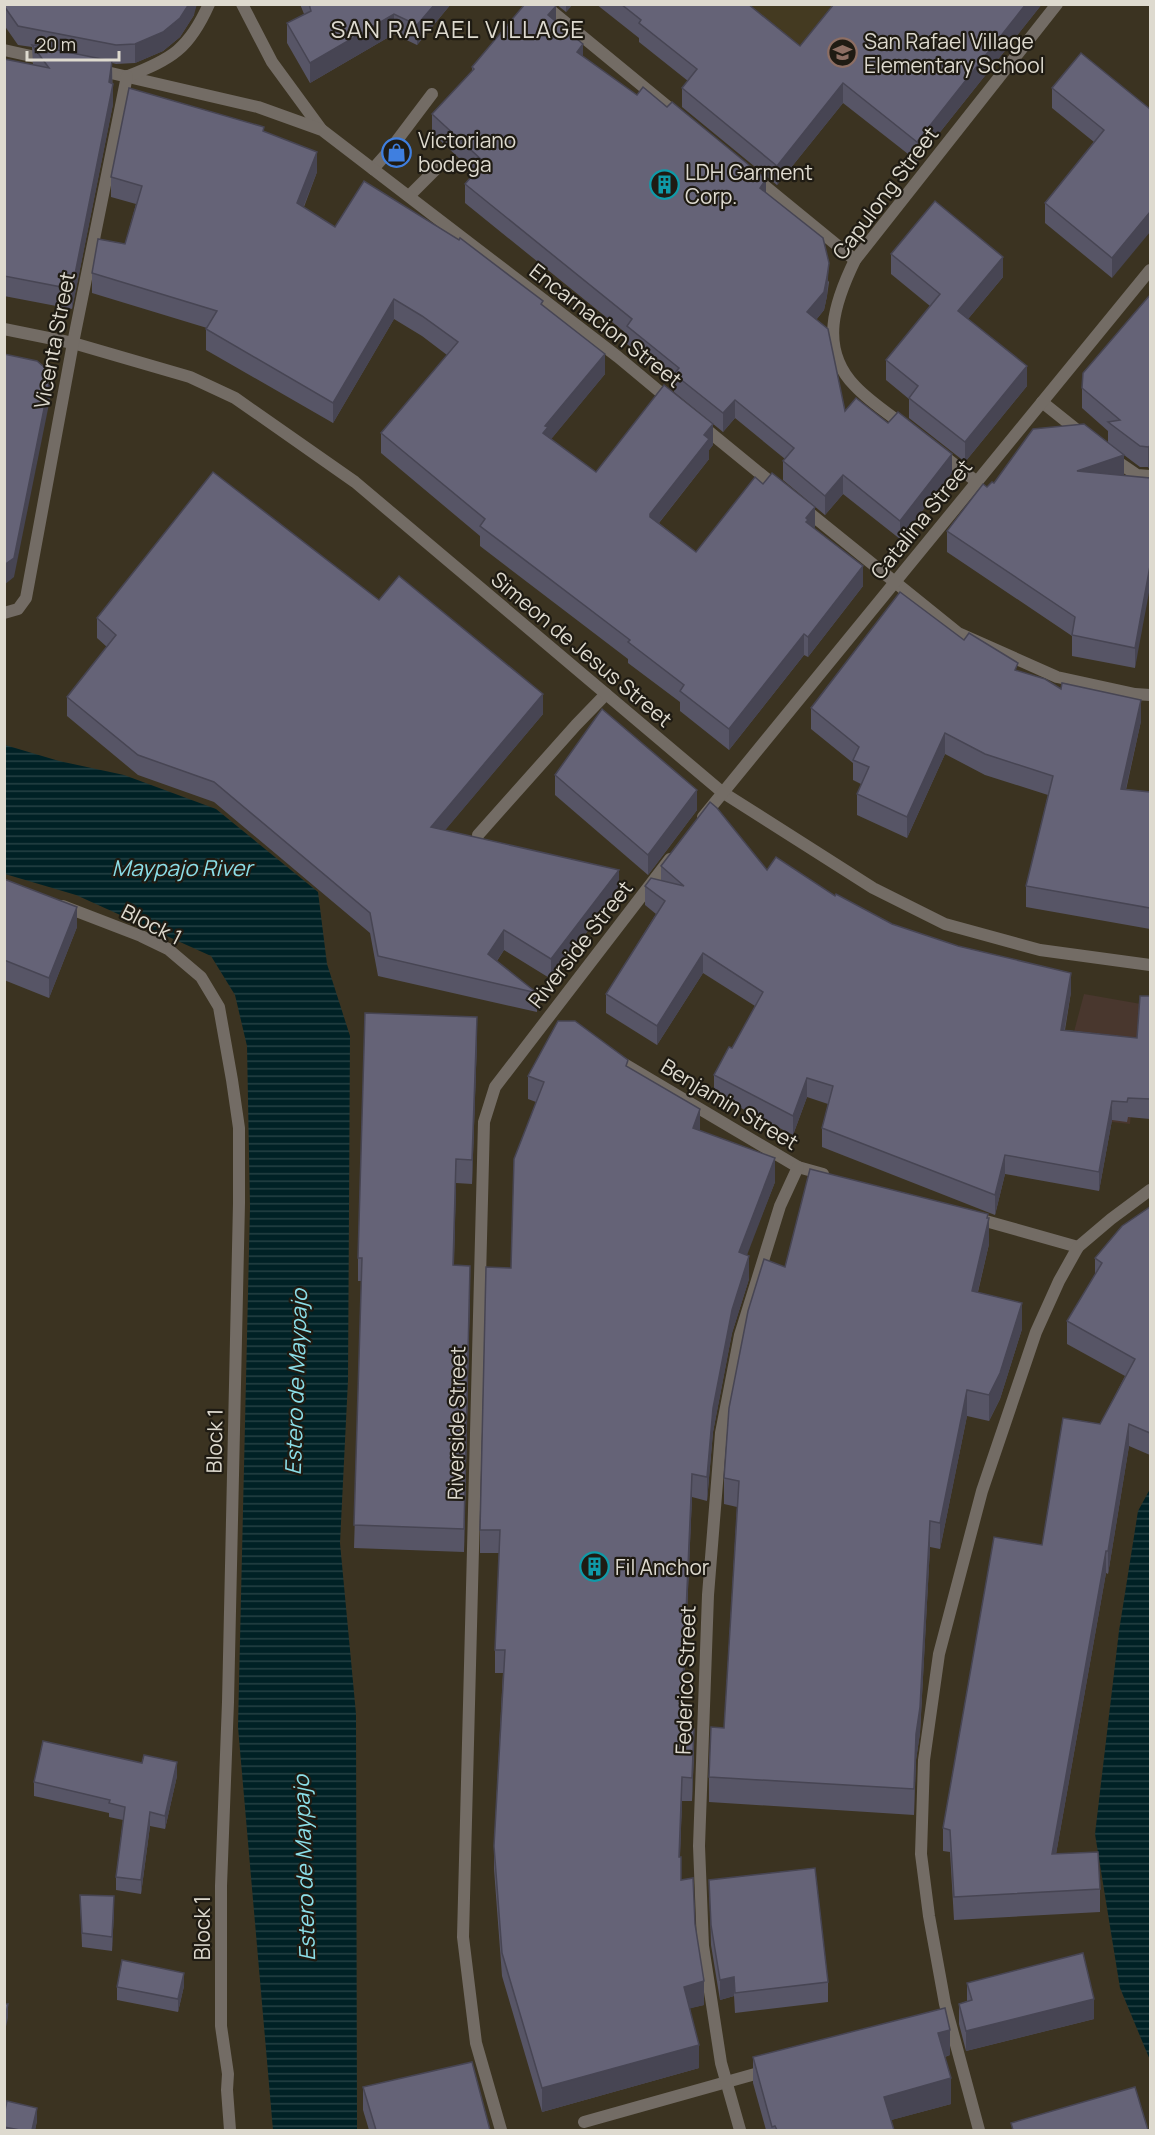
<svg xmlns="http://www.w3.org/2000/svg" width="1155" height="2135" font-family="Manrope,sans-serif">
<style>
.built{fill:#443a21}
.industrial{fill:#49372e}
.water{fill:url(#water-rules)}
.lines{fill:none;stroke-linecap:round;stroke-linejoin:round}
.lane{stroke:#736c65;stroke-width:12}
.street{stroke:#736c65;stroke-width:12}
.wall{fill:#575566}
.shaded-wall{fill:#474553}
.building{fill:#656377;stroke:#474553;stroke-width:1.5}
.labels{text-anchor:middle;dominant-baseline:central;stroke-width:4.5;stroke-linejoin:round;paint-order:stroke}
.poi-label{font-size:21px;fill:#dedacf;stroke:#1f1b13;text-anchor:start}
.street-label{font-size:21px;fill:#dedacf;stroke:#1f1b13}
.water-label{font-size:22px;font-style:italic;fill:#8bdee8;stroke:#1f1b13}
.quarter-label{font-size:24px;letter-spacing:1.5px;fill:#dedacf;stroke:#1f1b13}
</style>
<defs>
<pattern id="water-rules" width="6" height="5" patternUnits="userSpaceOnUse" patternTransform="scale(1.5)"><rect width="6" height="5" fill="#002125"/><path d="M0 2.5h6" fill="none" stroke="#254144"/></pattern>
</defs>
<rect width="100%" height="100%" fill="#3b3321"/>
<polygon class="built" points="740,5 931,5 851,101"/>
<polygon class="industrial" points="1084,994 1141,1004 1130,1124 1052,1115"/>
<g class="water">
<polygon points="5,745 59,761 124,775 216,809 318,892 327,964 350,1036 348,1380 340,1543 356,1714 357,2130 273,2130 238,1727 250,1207 247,1046 235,995 211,956 76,895 5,874"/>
<polygon points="1150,1489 1150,2060 1120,1988 1095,1834 1119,1631 1138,1511"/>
</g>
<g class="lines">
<g class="lane">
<polyline points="373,169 389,151 432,94"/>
<polyline points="409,196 440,165"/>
<polyline points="1042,402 1082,434"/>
<polyline points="1112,458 1137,475 1150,476"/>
<polyline points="478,835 576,725 606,694"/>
<polyline points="584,2122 766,2071"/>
</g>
<g class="street">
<polyline points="242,4 272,62 321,129"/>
<polyline points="543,4 679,116"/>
<polyline points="4,50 49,60"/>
<polyline points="98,70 258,107 322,130 618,357 672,402"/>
<path d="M128,76C172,59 189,49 209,4"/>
<polyline points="755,178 855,260"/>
<polyline points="4,329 73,343 190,377 235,398 355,482 722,792 873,888 945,924 1040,950 1150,965"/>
<polyline points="702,426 779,489"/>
<path d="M906,427C889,414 869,401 855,386C818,348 835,301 855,260L1057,4"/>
<polyline points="941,454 977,482"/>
<polyline points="802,507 958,633 1057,677 1135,694 1150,695"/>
<polyline points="4,613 18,609 26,598 73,343 127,76"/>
<polyline points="703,817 1150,270"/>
<polyline points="63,906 141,936 168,949 201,977 219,1007 232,1080 239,1128 239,1203 228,1702 221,1886 221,2026 228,2074 227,2090 230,2130"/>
<polyline points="614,1058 798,1167 823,1174"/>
<polyline points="975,1218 1078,1247"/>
<polyline points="501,2130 476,2043 463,1937 484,1122 495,1087 670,859"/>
<polyline points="740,2130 721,2063 703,1946 699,1846 708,1595 721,1433 740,1335 780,1206 798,1167"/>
<polyline points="979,2130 945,2004 929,1916 921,1854 924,1760 939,1654 982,1491 1036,1332 1059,1281 1078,1247 1111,1219 1150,1190"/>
</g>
</g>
<g class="wall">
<polygon points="4,4 194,15 180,37 163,51 135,63 116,64 112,63 113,104 72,309 4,296 4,59 33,65 32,47 18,45 4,25"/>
<polygon points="300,4 451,4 417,45 394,34 310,83 287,43 287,23 304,14"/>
<polygon points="556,4 573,4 566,12"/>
<polygon points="596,4 751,4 751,7 800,46 1042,4 917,161 843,103 777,185 682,107 682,88 688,81 639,42 639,38"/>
<polygon points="556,20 583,57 766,193 829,282 827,296 824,310 816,320 845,411 888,423 952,473 900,539 843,494 825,515 783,480 783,461 785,459 735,418 723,432 674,392 674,383 627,344 627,334 465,203 465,184 475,173 432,133 432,114 472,71 472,67"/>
<polygon points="1052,88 1150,109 1112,278 1045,223 1045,203 1094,142 1052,108"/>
<polygon points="264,131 317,172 304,207 335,227 543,305 605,374 551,439 596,472 713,445 709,450 709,459 659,523 696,552 815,527 814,528 863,586 808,657 804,655 729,750 680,711 680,702 628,663 628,659 480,546 480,536 381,453 381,433 447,355 422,336 394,319 333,423 206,350 206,329 207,328 92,293 92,273 125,244 136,204 111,197 111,177"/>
<polygon points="891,254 1003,277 968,319 1027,386 965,462 909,418 909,399 886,380 886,360 930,306 891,274"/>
<polygon points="1150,295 1150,467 1140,467 1124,455 1124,476 1150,478 1135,668 1072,656 1072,636 947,552 947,531 987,487 994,483 1108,442 1108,431 1082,408 1082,388"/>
<polygon points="379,600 543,714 445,830 619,890 551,979 504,950 497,961 537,993 537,1012 378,976 370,933 214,802 138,775 67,716 67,697 107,647 97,638 97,618"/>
<polygon points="964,640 1018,671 1141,721 1126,790 1150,792 1150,929 1026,907 1026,886 1048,795 985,775 945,754 907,838 857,815 857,794 861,784 853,780 853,763 811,729 811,708"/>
<polygon points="555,775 697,810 648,875 555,795"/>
<polygon points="661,866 767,870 835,896 892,924 1071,992 1065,1030 1137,1038 1150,996 1150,1119 1128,1117 1127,1122 1112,1120 1099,1191 1005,1174 995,1215 822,1147 822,1128 828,1104 807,1097 793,1135 714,1094 714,1075 732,1048 755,1006 703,973 657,1045 606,1013 606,994 656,914 645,905 645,886 661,881"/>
<polygon points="4,879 77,927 49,998 4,980"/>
<polygon points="477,1041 472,1184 456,1183 454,1265 470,1289 464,1552 354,1548 362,1281 358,1281 358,1258"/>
<polygon points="628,1067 700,1130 775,1182 746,1255 749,1279 732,1333 713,1432 707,1501 692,1497 682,1729 694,1752 692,1801 682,1801 680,1857 681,1880 695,1924 704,2005 690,2008 699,2068 542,2112 502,1976 494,1869 494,1846 503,1673 495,1673 495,1650 499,1553 480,1553 480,1530 511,1268 536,1102 528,1099 528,1076"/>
<polygon points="1150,1207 1150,1455 1129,1446 1108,1574 1106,1573 1056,1854 1100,1889 1100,1912 954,1920 950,1852 943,1851 943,1828 1042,1545 1100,1424 1125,1376 1067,1344 1067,1321 1095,1275 1095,1258"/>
<polygon points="988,1218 989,1244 978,1292 1022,1329 1000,1399 989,1421 967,1416 940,1549 930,1547 920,1733 916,1760 914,1815 709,1802 709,1777 724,1728 737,1507 724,1504 724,1478 785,1267"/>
<polygon points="177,1776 165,1829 150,1826 141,1894 116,1890 116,1877 123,1820 109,1817 109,1813 34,1796 34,1782"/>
<polygon points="709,1880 828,1982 828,2002 735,2013 734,1996 720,2000 711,1945"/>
<polygon points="80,1895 114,1910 112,1951 82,1947"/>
<polygon points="967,1983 1094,2019 966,2051 959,2024 959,2004 967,2001"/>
<polygon points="184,1986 178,2012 117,2000 117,1987"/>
<polygon points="950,2055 945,2057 951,2104 891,2120 894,2130 766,2130 753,2083 753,2057"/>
<polygon points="363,2087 490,2130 369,2130 363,2110"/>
<polygon points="4,2115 37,2121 35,2130 4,2130"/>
</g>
<g class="shaded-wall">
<polygon points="189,4 197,4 194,15 180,37 163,51 135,63 135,44"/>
<polygon points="435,4 451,4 417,45 417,25"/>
<polygon points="566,4 573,4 566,12"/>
<polygon points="1026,4 1042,4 917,161 917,142"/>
<polygon points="556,6 556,25 548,15"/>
<polygon points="394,14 394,34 310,83 310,63"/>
<polygon points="583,44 583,62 577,52"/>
<polygon points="112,61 112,81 109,102 109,82"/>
<polygon points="843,83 843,103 777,185 777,166"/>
<polygon points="113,84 113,104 72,309 72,289"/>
<polygon points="317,152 317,172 297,223 297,203"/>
<polygon points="766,179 766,198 760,188"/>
<polygon points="1150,212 1150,232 1112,278 1112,258"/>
<polygon points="1003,257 1003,277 958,331 958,311"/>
<polygon points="829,263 827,296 824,310 807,331 807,312"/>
<polygon points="394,299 394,319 333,423 333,403"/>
<polygon points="605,354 605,374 548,443 543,433 545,426"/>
<polygon points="1027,366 1027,386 965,462 965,442"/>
<polygon points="50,379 50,399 14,577 4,585 4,565"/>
<polygon points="735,400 735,418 723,432 723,413"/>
<polygon points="713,424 713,445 709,450 709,459 650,534 650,514 704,435"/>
<polygon points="1150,446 1150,467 1148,468 1148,447"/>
<polygon points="952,454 952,473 900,539 900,521"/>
<polygon points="1124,455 1124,476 1077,471"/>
<polygon points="843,475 843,494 825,515 825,496"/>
<polygon points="815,507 815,527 808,535 806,518"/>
<polygon points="863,566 863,586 808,657 808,637"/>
<polygon points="1150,566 1150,587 1135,668 1135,648"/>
<polygon points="804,634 804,655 729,750 729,729"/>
<polygon points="543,694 543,714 431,847 431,827"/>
<polygon points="1141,700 1141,721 1121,810 1121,789"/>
<polygon points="945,733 945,754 907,838 907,817"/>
<polygon points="697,790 697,810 648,875 648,855"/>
<polygon points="619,870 619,890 551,979 551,959"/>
<polygon points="77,907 77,927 49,998 49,978"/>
<polygon points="504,930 504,950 488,974 488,954"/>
<polygon points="703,953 703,973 657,1045 657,1026"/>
<polygon points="1071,973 1071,992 1061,1049 1061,1030"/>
<polygon points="477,1017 477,1041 472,1184 472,1160"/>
<polygon points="807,1078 807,1097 793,1135 793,1116"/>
<polygon points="1112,1101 1112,1120 1099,1191 1099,1172"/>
<polygon points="700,1109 700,1132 693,1128"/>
<polygon points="1005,1155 1005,1174 995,1215 995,1195"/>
<polygon points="775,1158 775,1182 739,1276 739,1252"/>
<polygon points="456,1159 456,1183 453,1289 453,1265"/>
<polygon points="988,1214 988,1224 989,1218 989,1244 972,1316 972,1291"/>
<polygon points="749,1256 749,1279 732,1333 713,1432 707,1501 707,1477 713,1408 732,1310"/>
<polygon points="470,1266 470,1289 464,1552 464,1529"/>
<polygon points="1022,1303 1022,1329 1000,1399 989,1421 989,1395"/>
<polygon points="967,1390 967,1416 940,1549 940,1523"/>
<polygon points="1129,1424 1129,1446 1108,1574 1108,1551"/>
<polygon points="692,1474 692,1497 681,1752 681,1728"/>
<polygon points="930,1521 930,1547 920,1733 916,1760 914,1815 916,1734"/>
<polygon points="1106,1551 1106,1573 1052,1877 1052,1854"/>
<polygon points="694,1729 694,1752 692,1801 692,1778"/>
<polygon points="177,1762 177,1776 165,1829 165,1816"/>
<polygon points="682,1777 682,1801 679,1880 679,1857"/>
<polygon points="150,1812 150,1826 141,1894 141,1880"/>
<polygon points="114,1896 114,1910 112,1951 112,1937"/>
<polygon points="184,1973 184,1986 178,2012 178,1999"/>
<polygon points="734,1977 734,1996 720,2000 720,1980"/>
<polygon points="704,1981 704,2005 684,2010 684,1987"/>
<polygon points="1094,1999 1094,2019 966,2051 966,2031"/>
<polygon points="8,2004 8,2018 4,2035 4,2022"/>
<polygon points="950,2030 950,2055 938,2058 938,2033"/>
<polygon points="699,2045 699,2068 542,2112 542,2088"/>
<polygon points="951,2078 951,2104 884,2122 884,2097"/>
<polygon points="37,2108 37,2121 35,2130 32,2130"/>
</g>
<g class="building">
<polygon points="4,4 189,4 180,18 163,32 135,44 116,45 18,26 4,6"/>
<polygon points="309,4 435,4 417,25 394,14 310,63 287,23 311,11"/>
<polygon points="525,4 553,4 556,6 548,15 583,44 577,52 637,95 643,87 667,107 672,102 766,179 760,188 823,238 829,263 827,277 824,292 807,312 828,329 845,411 856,398 888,423 898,412 952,454 900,521 843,475 825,496 783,461 794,448 735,400 723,413 674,374 679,368 627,326 632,319 465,184 484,162 432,114 474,69 472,67"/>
<polygon points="621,4 748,4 800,46 834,4 1026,4 917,142 843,83 777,166 682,88 697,69 639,23 641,20"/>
<polygon points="32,45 112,61 109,82 113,84 72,289 4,276 4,59 49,68"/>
<polygon points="1081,53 1150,109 1150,212 1112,258 1045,203 1104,130 1052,88"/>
<polygon points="129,88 264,127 263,131 317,152 297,203 335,227 364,181 459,240 460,238 543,301 541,304 605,354 545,426 548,427 543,433 596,472 664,385 713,424 704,435 709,439 650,514 650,517 696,552 755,477 763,484 772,473 815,507 806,518 808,520 806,522 863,566 808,637 804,634 729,729 680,691 684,685 628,642 630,640 480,526 485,519 381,433 458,342 422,316 394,299 333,403 206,329 217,311 92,273 98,239 125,244 142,186 111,177"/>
<polygon points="935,201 1003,257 958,311 1027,366 965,442 909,398 918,386 886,360 940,294 891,254"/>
<polygon points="1150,295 1150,446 1148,447 1140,446 1108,422 1120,420 1082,388 1083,373"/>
<polygon points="4,354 37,361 44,367 50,379 14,558 4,565"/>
<polygon points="1084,424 1124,455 1077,471 1150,478 1150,566 1135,648 1072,635 1075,617 947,531 983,484 987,487 992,482 994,483 1033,429"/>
<polygon points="213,472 379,600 399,576 543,694 431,827 619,870 551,959 504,930 488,954 537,993 378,956 370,913 214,782 138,755 67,697 116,635 97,618"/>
<polygon points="900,592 964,640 969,633 1018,663 1015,670 1045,679 1061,689 1062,683 1141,700 1121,789 1150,792 1150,908 1026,886 1053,776 985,754 945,733 907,817 857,794 869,767 853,760 859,747 811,708"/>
<polygon points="602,709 697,790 648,855 555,775"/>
<polygon points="710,802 717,808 767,870 776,857 835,896 836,894 892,924 958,946 1071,973 1061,1030 1137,1038 1140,996 1150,996 1150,1099 1128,1098 1127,1102 1112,1101 1099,1172 1005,1155 995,1195 822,1128 833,1086 807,1078 793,1116 714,1075 729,1047 732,1048 763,992 703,953 657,1026 606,994 665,901 645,886 651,878 684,886 661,866"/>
<polygon points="4,879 77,907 49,978 4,960"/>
<polygon points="365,1013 477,1017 472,1160 456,1159 453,1265 470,1266 464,1529 354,1525 362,1258 358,1258"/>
<polygon points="558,1021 575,1021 628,1060 626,1066 700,1109 693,1128 775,1158 739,1252 749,1256 732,1310 713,1408 707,1477 692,1474 681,1728 694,1729 692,1778 682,1777 679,1857 681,1857 681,1880 693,1878 695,1924 704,1981 684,1987 699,2045 542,2088 502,1953 494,1846 505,1650 495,1650 500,1530 480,1530 486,1267 511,1268 514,1159 544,1082 528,1076"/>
<polygon points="810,1169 988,1214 987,1218 989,1218 972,1291 1022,1303 1000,1373 989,1395 967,1390 940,1523 930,1521 920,1707 916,1734 914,1789 709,1777 711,1727 724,1728 739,1481 724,1478 729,1408 748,1311 764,1259 785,1267"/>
<polygon points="1150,1207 1150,1433 1129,1424 1108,1551 1106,1551 1052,1854 1098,1852 1100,1889 954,1897 950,1830 943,1828 994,1537 1042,1545 1063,1418 1100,1424 1135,1359 1067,1321 1102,1263 1095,1258 1122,1226"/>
<polygon points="43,1741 142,1763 144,1755 177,1762 165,1816 150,1812 141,1880 116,1877 125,1807 109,1803 110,1800 34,1782"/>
<polygon points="815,1868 828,1982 735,1993 734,1977 720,1980 711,1925 709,1880"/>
<polygon points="80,1895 114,1896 112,1937 82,1933"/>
<polygon points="1083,1953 1094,1999 966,2031 959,2004 972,2000 967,1983"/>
<polygon points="122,1960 184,1973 178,1999 117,1987"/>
<polygon points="4,2004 8,2004 4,2022"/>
<polygon points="945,2008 950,2030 938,2033 951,2078 884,2097 894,2130 777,2130 775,2126 772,2127 753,2057"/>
<polygon points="472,2062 490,2130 376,2130 363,2087"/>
<polygon points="1135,2087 1148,2130 1013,2130 1011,2123"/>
<polygon points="7,2101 37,2108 32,2130 20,2130 4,2127 4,2115"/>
</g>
<defs>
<symbol id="school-ring" viewBox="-11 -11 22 22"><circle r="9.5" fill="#1f1b13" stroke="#8d6e63" stroke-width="1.5"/><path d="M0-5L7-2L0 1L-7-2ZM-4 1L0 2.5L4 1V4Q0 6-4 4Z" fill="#8d6e63"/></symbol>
<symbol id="shop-ring" viewBox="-11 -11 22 22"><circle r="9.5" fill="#1f1b13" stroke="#3f7fe0" stroke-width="1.5"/><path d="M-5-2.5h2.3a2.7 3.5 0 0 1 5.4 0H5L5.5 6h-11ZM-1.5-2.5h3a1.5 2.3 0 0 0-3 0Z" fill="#3f7fe0"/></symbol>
<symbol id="building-ring" viewBox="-11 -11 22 22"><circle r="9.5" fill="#1f1b13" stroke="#0f9aa8" stroke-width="1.5"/><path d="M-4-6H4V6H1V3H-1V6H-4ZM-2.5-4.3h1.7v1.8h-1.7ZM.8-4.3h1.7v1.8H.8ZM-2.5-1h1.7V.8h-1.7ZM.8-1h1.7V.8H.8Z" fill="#0f9aa8"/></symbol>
</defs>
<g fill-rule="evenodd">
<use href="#school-ring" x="826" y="36" width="33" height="33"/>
<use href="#shop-ring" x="380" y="136" width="33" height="33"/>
<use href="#building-ring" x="648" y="168" width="33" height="33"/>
<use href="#building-ring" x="578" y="1550" width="33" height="33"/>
</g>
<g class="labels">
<g class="poi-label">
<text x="864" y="41">San Rafael Village<tspan x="864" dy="24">Elementary School</tspan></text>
<text x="418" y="140">Victoriano<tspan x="418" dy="24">bodega</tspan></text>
<text x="685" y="172">LDH Garment<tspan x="685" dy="24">Corp.</tspan></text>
<text x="615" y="1567">Fil Anchor</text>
</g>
<g class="street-label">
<text transform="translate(885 193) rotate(-53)">Capulong Street</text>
<text transform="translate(606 325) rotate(38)">Encarnacion Street</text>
<text transform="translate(54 340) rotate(-79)">Vicenta Street</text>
<text transform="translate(921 519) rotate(-51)">Catalina Street</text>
<text transform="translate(582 649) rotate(40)">Simeon de Jesus Street</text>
<text transform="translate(152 924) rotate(27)">Block 1</text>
<text transform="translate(580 944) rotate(-52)">Riverside Street</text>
<text transform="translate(730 1104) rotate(31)">Benjamin Street</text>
<text transform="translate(456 1423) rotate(-89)">Riverside Street</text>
<text transform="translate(214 1441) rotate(-89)">Block 1</text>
<text transform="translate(685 1680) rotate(-88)">Federico Street</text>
<text transform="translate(202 1928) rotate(-90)">Block 1</text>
</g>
<g class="water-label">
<text x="182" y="868">Maypajo River</text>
<text transform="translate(296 1382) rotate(-88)">Estero de Maypajo</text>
<text transform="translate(304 1868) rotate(-92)">Estero de Maypajo</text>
</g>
<g class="quarter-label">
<text x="458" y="28">SAN RAFAEL VILLAGE</text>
</g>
</g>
<rect width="1155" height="2135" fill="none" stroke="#dedacf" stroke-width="12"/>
<path d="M27 51v9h92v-9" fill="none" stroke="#dedacf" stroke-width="3"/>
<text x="36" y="51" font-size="18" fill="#dedacf" stroke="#1f1b13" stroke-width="4.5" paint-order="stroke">20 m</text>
</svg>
